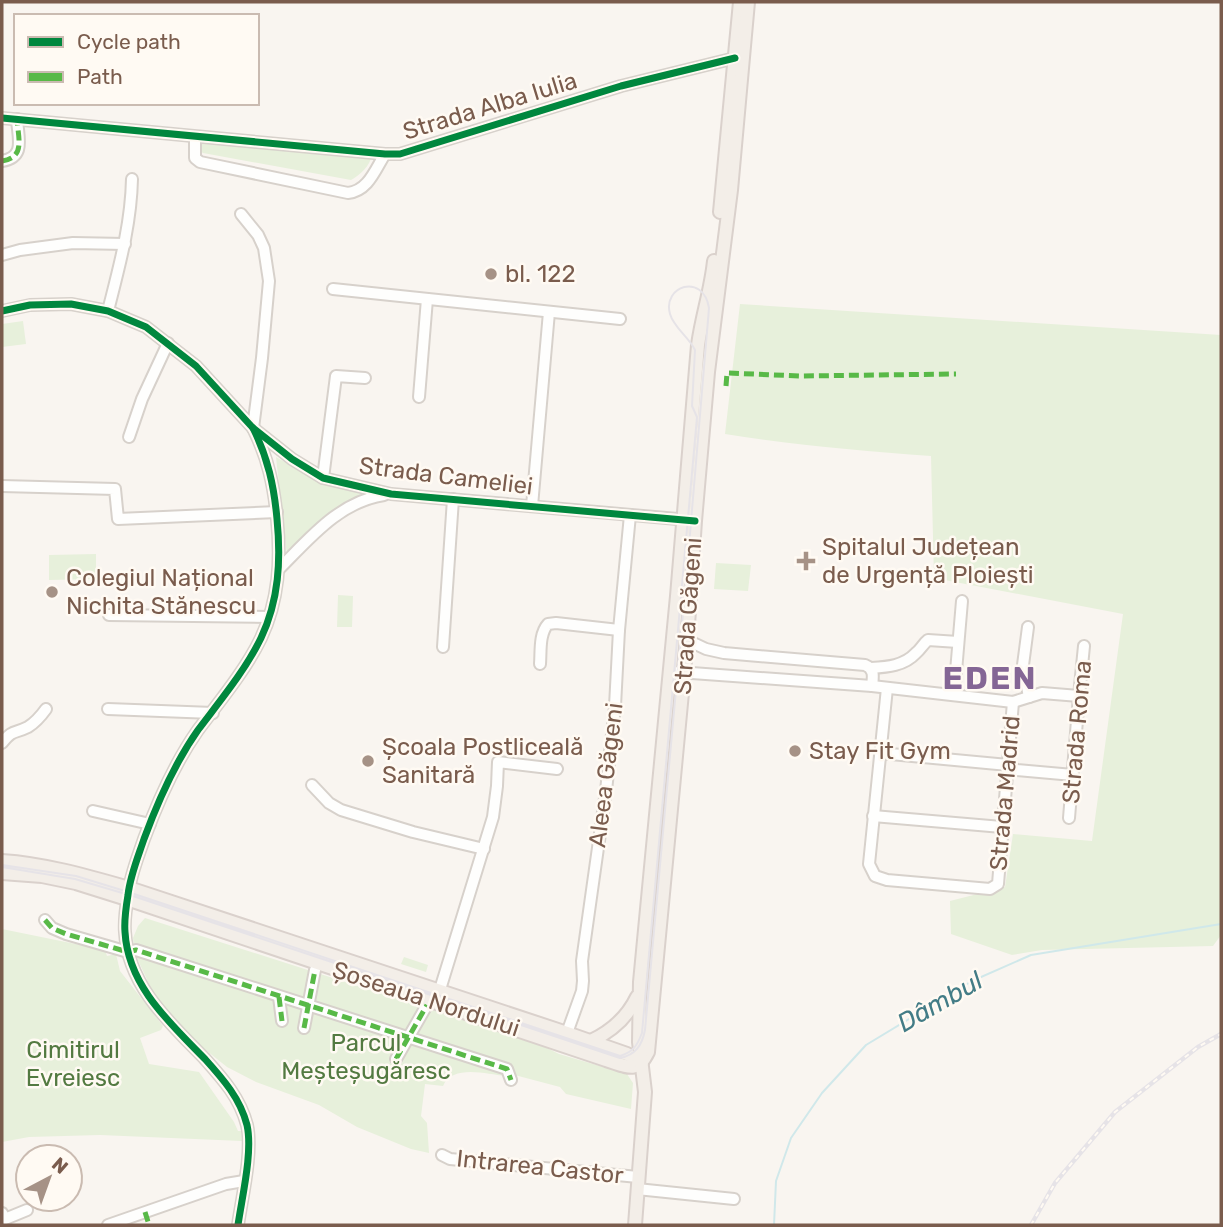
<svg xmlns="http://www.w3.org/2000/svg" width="1223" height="1227" font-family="Rubik,sans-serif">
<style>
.green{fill:#e7f0db}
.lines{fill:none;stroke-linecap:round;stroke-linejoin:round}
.stream{stroke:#d0e8ea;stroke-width:2}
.minor-casing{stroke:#d7d1cb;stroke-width:14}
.major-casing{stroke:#dad1cc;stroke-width:16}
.minor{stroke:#fefefd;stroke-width:10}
.major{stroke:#f3eee8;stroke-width:12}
.tram{stroke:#e6e3e7;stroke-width:2}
.rail-casing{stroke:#e6e3e7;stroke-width:4.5}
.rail{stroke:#fffaf3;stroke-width:2;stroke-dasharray:5;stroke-linecap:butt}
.quiet{stroke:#58b947;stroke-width:5;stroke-dasharray:10 5;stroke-linecap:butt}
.cycleway-casing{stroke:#fffaf3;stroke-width:11}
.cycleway{stroke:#00873e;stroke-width:7}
.poi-dot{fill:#a69286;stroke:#fffaf3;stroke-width:2.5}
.labels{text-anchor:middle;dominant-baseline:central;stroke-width:5;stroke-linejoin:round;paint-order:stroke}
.street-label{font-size:24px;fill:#7a5c4d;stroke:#fffaf3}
.poi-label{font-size:24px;fill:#7a5c4d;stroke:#fffaf3;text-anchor:start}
.park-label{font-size:24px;fill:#537a41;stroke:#fffaf3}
.water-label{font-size:26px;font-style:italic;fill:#437c86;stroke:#fffaf3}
.district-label{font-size:32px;font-weight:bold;letter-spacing:2px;fill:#846695;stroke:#fffaf3}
</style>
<rect width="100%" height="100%" fill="#f9f5f0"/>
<g class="green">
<path d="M200,137L372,155C370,166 360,175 351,180L203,153L199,150Z"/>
<path d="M740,304L1221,335V935L1213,946L1042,950L1012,955L951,934L950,901L1005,887L1013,834L1092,841L1123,614L934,578L931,456C862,451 794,445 725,434Z"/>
<polygon points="23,321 26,344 2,347 2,324"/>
<polygon points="276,457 320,482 361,494 327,515 287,556"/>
<polygon points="96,554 96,579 49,580 49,555"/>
<polygon points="716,563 751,565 748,591 714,589"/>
<polygon points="338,595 353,596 352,627 337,627"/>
<path d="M145,918L539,1044L559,1054L627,1074L633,1083L631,1109L566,1094L560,1087L507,1073L505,1076C487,1074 452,1064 443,1086L425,1084L421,1116L427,1123L429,1153L411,1149L357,1127L319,1105L256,1082L227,1067L202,1047L161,1006L152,990L135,954L133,938L138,926Z"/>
<polygon points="2,929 105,950 107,956 116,954 120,971 163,1026 161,1030 140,1038 149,1064 199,1072 234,1122 238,1131 241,1131 242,1141 100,1135 29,1137 2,1142"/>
<polygon points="404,957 428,965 426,972 401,964"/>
</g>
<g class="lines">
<polyline class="stream" points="774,1225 776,1181 791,1138 822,1093 866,1045 972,981 1031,955 1221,924"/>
<defs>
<g id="minor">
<polyline points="2,118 385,154 400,154 621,86 735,58"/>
<path d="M195,137V158L200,162L348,193C368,191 375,170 385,154"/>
<path d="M2,161C26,157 18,138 17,119"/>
<polyline points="241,214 258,235 264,248 269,281 262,358 253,428"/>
<polyline points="2,255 20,250 73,243 125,244"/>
<polyline points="333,289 620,319"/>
<polyline points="2,311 30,305 71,304 108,311 146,327 196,366 253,428 292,459 323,478 391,494 689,520"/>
<path d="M108,311C119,267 131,225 132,179"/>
<polyline points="419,397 427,299"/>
<polyline points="129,437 142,399 168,343"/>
<polyline points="323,478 336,376 365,378"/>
<polyline points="2,486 115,489 118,519 277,512"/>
<polyline points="532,506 549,312"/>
<path d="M279,569C310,538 339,502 384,495"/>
<polyline points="109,615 269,617"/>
<polyline points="1028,627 1023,665 1029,697"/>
<path d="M687,640L706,649L724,653L865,665C875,669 873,677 872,686"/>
<polyline points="443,647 453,499"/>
<path d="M540,664C541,651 539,634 548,624L556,623L619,630"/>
<path d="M871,668C887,667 904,666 916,653C921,649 923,644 928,640L958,642"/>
<polyline points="678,672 872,686 1013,702 1042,693 1079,696"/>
<polyline points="887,688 869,864 875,876 887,880 990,889 998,884 1013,702"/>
<polyline points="954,695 962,601"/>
<polyline points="108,709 213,713"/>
<path d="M2,743C13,729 14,734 28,727C36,722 41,716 46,709"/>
<polyline points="880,753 1008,765 1017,770 1073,775"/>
<polyline points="312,785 329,803 341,810 413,832 484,849"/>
<polyline points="93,811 150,824"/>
<polyline points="873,816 1002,827"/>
<polyline points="1069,818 1079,696 1084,646"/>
<polyline points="45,920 52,928 66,934 128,952 136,950 507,1069 511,1080"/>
<polyline points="438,996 493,817 497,786 498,762 557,769"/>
<polyline points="279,997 282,1021"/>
<polyline points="304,1028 315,970"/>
<polyline points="567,1033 582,991 583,981 582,961 606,791 615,706 619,630 630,515"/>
<polyline points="396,1059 427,1005"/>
<polyline points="442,1155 450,1159 638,1177"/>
<polyline points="637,1189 734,1199"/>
<polyline points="2,1213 5,1219 27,1210"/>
<polyline points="108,1225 226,1184 244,1181"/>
<path d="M238,1225C242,1197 253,1152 247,1125C240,1098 223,1079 205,1059C170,1023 128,986 125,932C124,920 126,907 128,895C130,876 138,857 144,839C158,801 174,764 198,730C219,702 245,671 261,638C279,600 281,560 277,519C274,486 268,458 253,428"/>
</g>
<g id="major">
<polyline points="720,212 740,2"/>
<path d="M2,861C46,864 87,876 129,888L567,1033L627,1054L642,1062"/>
<path d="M2,873L42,876L76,883L127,899L606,1060C626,1066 637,1075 648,1052L687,640L695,521L708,372L731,190L748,2"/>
<path d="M591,1041C612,1031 627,1018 637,997"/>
<path d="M635,1225L645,1092L639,1042L640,982L677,596L698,345C702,316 711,290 714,261"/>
</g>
</defs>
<use href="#minor" class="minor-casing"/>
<use href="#major" class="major-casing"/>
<use href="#minor" class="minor"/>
<use href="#major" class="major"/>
<path class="tram" d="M2,865L76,876L128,892L620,1056C633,1052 637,1046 642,1033L697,417L692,406L695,350C689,337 674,328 670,314C662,286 703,272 709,308L687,569L645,1030C642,1046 635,1055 620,1058L136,897L75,879L2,867"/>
<defs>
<polyline id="rail" points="1031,1225 1055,1183 1115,1112 1198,1047 1221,1034"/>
</defs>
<use href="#rail" class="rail-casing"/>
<use href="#rail" class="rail"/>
<g class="quiet">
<path d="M2,161C26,157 18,138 17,119"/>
<polyline points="726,386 727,373 800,376 956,374"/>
<polyline points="45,920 52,928 66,934 128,952 136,950 507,1069 511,1080"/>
<polyline points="279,997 282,1021"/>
<polyline points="304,1028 315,970"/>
<polyline points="396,1059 427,1005"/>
<polyline points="145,1212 149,1225"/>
</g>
<defs>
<g id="cycleway">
<polyline points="2,118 385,154 400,154 621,86 735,58"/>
<polyline points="2,311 30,305 71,304 108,311 146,327 196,366 253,428 292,459 323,478 391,494 695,521"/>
<path d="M238,1225C242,1197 253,1152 247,1125C240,1098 223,1079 205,1059C170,1023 128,986 125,932C124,920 126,907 128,895C130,876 138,857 144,839C158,801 174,764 198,730C219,702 245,671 261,638C279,600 281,560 277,519C274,486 268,458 253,428"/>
</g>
</defs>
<use href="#cycleway" class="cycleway-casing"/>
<use href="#cycleway" class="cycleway"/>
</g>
<g class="poi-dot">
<circle cx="491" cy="274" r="7"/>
<path d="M802.5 550.5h7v7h7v7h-7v7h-7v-7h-7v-7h7z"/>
<circle cx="52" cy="592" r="7"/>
<circle cx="795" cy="751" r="7"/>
<circle cx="368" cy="761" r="7"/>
</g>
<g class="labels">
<g class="street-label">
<text transform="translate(490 106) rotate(-17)">Strada Alba Iulia</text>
<text transform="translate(446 476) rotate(7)">Strada Cameliei</text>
<text transform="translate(688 616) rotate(-86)">Strada Găgeni</text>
<text transform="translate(1077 732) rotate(-85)">Strada Roma</text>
<text transform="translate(606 775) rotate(-83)">Aleea Găgeni</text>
<text transform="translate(1005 793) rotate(-85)">Strada Madrid</text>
<text transform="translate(426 999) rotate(18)">Șoseaua Nordului</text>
<text transform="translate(540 1167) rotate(6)">Intrarea Castor</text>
</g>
<g class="poi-label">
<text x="505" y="274">bl. 122</text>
<text x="822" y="547">Spitalul Județean<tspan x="822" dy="28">de Urgență Ploiești</tspan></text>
<text x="66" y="578">Colegiul Național<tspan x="66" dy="28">Nichita Stănescu</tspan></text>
<text x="382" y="747">Școala Postliceală<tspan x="382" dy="28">Sanitară</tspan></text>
<text x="809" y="751">Stay Fit Gym</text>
</g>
<g class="park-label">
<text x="366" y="1043">Parcul<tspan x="366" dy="28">Meșteșugăresc</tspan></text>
<text x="73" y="1050">Cimitirul<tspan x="73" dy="28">Evreiesc</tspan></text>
</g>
<g class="water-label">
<text transform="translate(940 1002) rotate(-30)">Dâmbul</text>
</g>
<g class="district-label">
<text x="990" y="678">EDEN</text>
</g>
</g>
<rect width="1223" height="1227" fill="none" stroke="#7a5c4d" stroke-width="7"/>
<rect x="14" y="14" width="245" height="91" fill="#fffaf3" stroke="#cabbb1" stroke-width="2"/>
<rect x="28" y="37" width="35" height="10" fill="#00873e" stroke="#cabbb1" stroke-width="2"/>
<text x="77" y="49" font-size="21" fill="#7a5c4d">Cycle path</text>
<rect x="28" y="72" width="35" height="10" fill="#58b947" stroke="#cabbb1" stroke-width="2"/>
<text x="77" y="84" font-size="21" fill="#7a5c4d">Path</text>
<g transform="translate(49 1178) rotate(41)"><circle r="33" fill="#fffaf3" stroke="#cabbb1" stroke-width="2"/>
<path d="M0-5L12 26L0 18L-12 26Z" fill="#a69286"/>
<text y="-10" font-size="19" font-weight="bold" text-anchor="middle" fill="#7a5c4d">N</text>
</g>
</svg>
